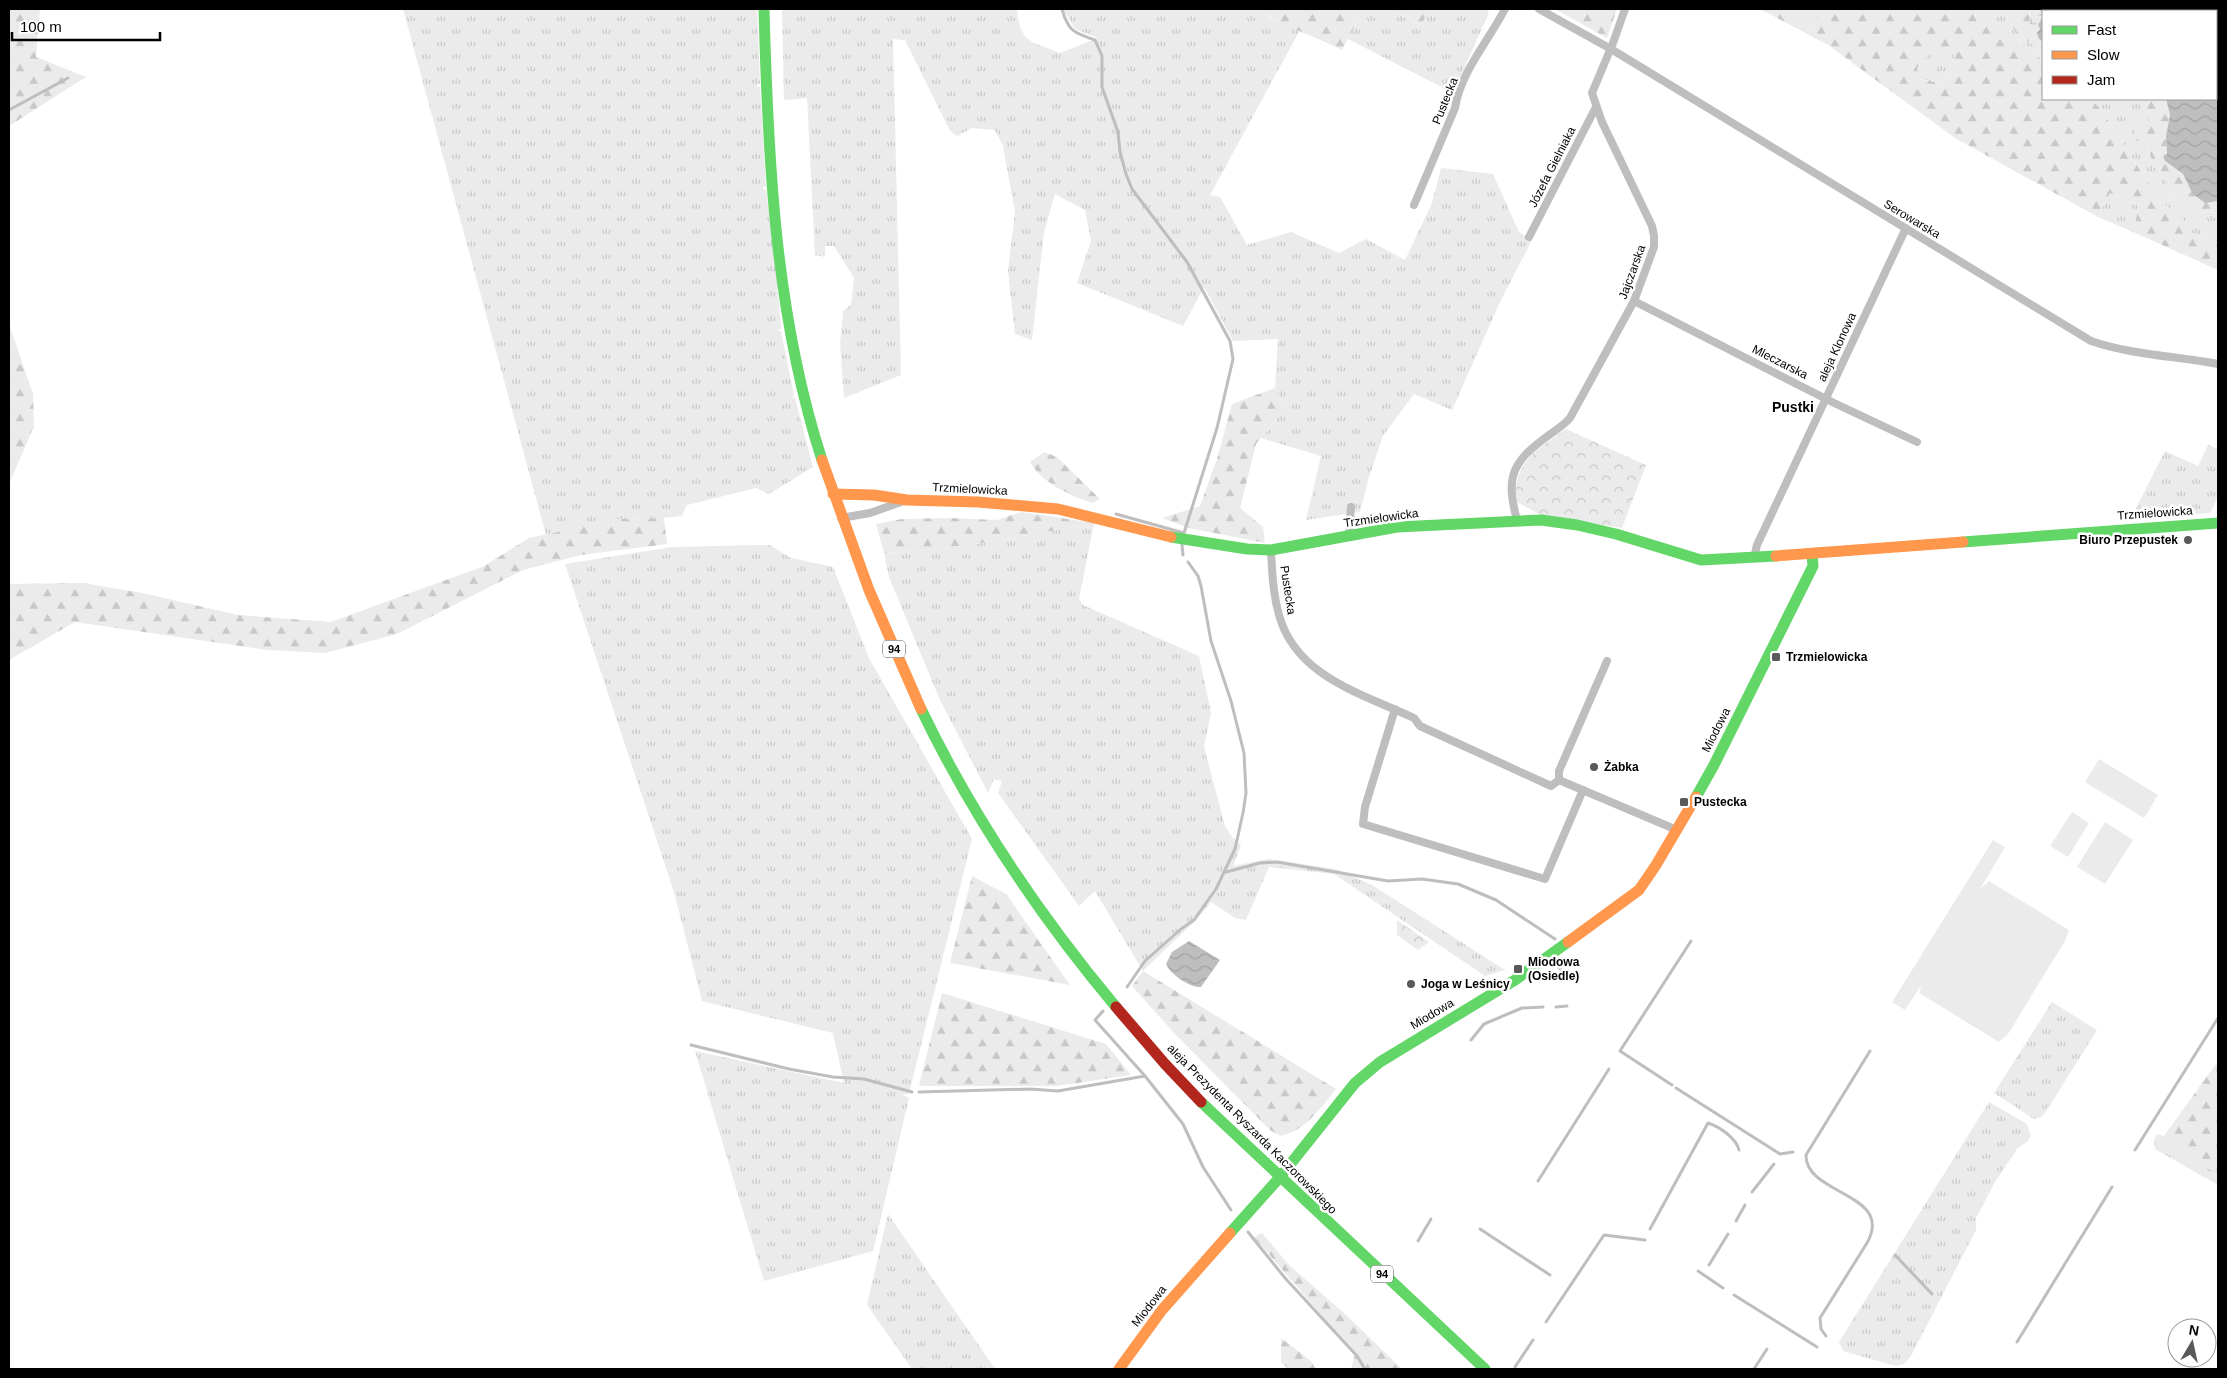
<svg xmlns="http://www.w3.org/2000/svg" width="2227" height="1378" font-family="Arial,sans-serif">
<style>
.grass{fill:url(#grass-tufts)}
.forest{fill:url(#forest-firs);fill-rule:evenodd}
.wetland{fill:url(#wetland-marsh)}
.park{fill:url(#park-crowns)}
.pitch{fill:#ebebeb}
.water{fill:url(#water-waves)}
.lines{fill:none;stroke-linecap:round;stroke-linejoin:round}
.stream{stroke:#bebebe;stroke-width:3}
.street{stroke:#bebebe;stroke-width:8}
.fast{stroke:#63d668;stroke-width:11}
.slow{stroke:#ff974d;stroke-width:11}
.jam{stroke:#b3261e;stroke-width:11}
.poi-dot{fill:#595959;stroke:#fff;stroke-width:2}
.labels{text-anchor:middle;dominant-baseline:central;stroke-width:5;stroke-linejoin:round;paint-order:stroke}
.shield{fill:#fff;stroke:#4c4c4c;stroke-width:1}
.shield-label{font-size:11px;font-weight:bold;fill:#000}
.street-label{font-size:12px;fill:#000;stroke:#fff}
.poi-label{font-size:12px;font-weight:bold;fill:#000;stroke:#fff;text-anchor:start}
.neighbourhood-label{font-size:14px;font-weight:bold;fill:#000;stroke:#fff}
</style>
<defs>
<pattern id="grass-tufts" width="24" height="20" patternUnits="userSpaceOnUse" patternTransform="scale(1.25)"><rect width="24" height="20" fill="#ebebeb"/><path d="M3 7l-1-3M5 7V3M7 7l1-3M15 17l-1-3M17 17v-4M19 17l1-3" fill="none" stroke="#c8c8c8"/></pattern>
<pattern id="forest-firs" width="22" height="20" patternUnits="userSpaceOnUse" patternTransform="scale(1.25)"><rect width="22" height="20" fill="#ebebeb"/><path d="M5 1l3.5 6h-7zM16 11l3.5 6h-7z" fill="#c8c8c8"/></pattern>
<pattern id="wetland-marsh" width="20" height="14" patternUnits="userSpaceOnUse" patternTransform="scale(1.25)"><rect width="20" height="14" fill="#ebebeb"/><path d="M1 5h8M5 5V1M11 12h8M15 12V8" fill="none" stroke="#c8c8c8"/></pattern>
<pattern id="park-crowns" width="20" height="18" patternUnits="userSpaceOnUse" patternTransform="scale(1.25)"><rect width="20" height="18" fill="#ebebeb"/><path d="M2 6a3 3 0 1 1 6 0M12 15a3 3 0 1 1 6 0" fill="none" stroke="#c8c8c8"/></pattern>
<pattern id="water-waves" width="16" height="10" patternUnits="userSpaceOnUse" patternTransform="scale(1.25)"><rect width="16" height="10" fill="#bebebe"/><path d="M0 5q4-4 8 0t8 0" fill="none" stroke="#a2a2a2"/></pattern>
</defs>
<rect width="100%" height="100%" fill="#fff"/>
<g class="grass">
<polygon points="403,9 757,9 760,84 757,84 757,87 760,87 766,187 763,187 764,190 766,190 778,289 776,290 778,292 781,329 778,329 781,332 794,395 792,396 795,398 813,467 769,494 756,488 687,505 682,516 664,518 620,519 546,535"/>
<path d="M782,9H1017C1020,44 1031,41 1060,53L1098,38L1075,29L1063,9H1256L1272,19L1300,30L1210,195L1220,197L1247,245L1291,232L1339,253L1366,239L1405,260L1432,203L1441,168L1493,174L1519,232L1532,240L1500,302L1452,410L1414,394L1383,436L1368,480L1360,512L1306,520L1321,456L1261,438L1285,408L1275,388L1278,339L1233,341L1204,287L1183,326L1077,283L1091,241L1085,210L1055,194L1044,232L1032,340L1015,334L1008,271L1015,212L1003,146L995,130L972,128L957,136L950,131L905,40L893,39L901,375L844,398L840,343L843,311L851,305L854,278L834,246H825V257L815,255L807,98L784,100Z"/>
<polygon points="1364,9 1389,9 1420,25 1429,9 1487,9 1489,13 1453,93 1348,39"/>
<polygon points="1786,9 1824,9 1812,28"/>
<polygon points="1989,9 2003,9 2016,33 2043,52 2043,61 2006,30 1990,23"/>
<polygon points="1936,45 1955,55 1943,84 1920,79 1917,68"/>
<polygon points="2091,99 2139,99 2149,121 2147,143 2152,161 2166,180 2169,193 2193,212 2218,213 2218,244 2192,233 2181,217 2160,201 2102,111"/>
<polygon points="2110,193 2139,206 2133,232 2098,217"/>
<polygon points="2208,445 2218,449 2218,497 2210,513 2130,520 2165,451 2198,466"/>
<path d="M1079,526L1093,528L1079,599L1083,605L1199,656L1211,713L1204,747L1225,826L1232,837L1241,845L1233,866L1268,859L1335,869L1372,885L1505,970L1485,976L1334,874L1269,867L1246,920L1235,918L1211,902L1197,919L1143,971L1095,891L1079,906L998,793L1002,781L994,779L988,793L940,700L889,577L884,553C950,550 1014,538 1079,526Z"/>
<polygon points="770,545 791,558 833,567 869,658 972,839 909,1094 902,1094 909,1098 873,1251 764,1281 695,1051 844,1083 833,1033 702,1001 674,892 565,564 672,547"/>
<polygon points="2052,1002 2097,1030 2045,1113 2041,1117 2034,1119 1994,1093"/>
<polygon points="1989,1102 2027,1124 2031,1136 2028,1141 2017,1149 1995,1182 1976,1218 1976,1230 1911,1356 1904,1364 1896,1366 1843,1351 1839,1342"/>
<polygon points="2157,1134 2164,1136 2188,1161 2218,1172 2218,1185 2155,1149 2154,1140"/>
<polygon points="888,1214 991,1363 996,1369 912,1369 867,1305"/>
</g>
<g class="forest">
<polygon points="9,9 40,9 36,57 86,77 9,126"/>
<path d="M1256,9H1364L1342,50C1314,36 1282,26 1256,9Z"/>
<polygon points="1389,9 1429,9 1421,25"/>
<polygon points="1555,9 1617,9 1607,38"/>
<path d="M1760,9H1786L1812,28L1824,9H1989L1991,23L2006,30L2043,61V99H2091L2102,111L2160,201L2181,217L2192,233L2218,244V270L2133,232L2139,206L2110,193L2098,217L1955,138L1828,45ZM1936,45L1955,56L1943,84L1920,79L1917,68Z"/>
<polygon points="2003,9 2031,9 2029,14 2038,42 2043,45 2043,52 2016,33"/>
<polygon points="2139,99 2166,99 2170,115 2166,136 2167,154 2163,156 2165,161 2183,174 2192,193 2215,202 2218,201 2218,213 2193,212 2169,193 2166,180 2152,161 2147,143 2133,140 2136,126 2149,121"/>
<polygon points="9,324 33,394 34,426 9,484"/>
<polygon points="1275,388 1285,408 1256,444 1240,508 1263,527 1265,543 1189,528 1162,518 1200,506 1217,459 1232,404"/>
<path d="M1044,452L1057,457L1100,499L1092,503C1069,495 1042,483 1030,462Z"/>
<path d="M1021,512L1095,523L1093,528L1079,526C1014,538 950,550 884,553L876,524L902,519L950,518L997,520Z"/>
<polygon points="664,518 667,544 581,555 523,570 397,634 325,653 268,650 75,622 9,660 9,584 83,583 142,593 238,615 331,622 484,566 529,538 620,519"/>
<polygon points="972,876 1006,894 1070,985 950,963"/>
<path d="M1143,971L1336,1089C1321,1107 1305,1132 1280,1136L1270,1130L1175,1034L1132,986Z"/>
<polygon points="942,993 1106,1044 1131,1075 1057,1086 919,1086"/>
<polygon points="2218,1061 2218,1172 2188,1161 2164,1136"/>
<polygon points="1262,1233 1289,1265 1345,1314 1402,1369 1351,1369 1355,1354 1254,1237"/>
<polygon points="1281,1338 1311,1361 1316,1369 1288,1369 1281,1362"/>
</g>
<path class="wetland" d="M2031,9H2040L2043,16L2038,25L2040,29L2039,39L2043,42V45C2031,39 2027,20 2031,9Z"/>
<g class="park">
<path d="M1566,429L1646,465L1622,528L1541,515L1515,501C1514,462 1536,450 1566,429Z"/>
<polygon points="1397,920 1429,942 1418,950 1397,935"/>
</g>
<g class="pitch">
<polygon points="2099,759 2158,795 2144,818 2085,782"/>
<polygon points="2072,812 2089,823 2068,857 2050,846"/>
<polygon points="2105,822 2133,840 2105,884 2077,867"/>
<polygon points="1993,840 2005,847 1980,889 1989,881 2069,930 2065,941 2008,1034 1999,1042 1919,993 1922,984 1905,1010 1892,1002"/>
</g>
<g class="water">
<polygon points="2040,9 2218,9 2218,201 2205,203 2192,193 2183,174 2165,161 2163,156 2167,154 2166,136 2170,115 2166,99 2216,99 2216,11 2043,11 2043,42 2039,39 2037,33 2040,29 2038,25 2043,16"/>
<path d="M1189,941L1220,960L1201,987C1190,988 1170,974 1166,964L1172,952Z"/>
</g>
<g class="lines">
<g class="stream">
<path d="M1062,9C1068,31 1074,33 1095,40L1102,56V87L1118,132L1120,152L1126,174L1132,189L1187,262L1230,341L1233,359L1217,428L1184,533L1116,514"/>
<polyline points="9,110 68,78"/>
<polyline points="1182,545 1183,555"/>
<polyline points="1226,872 1260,863 1277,862 1388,881 1422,879 1458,884 1496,900 1555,939"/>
<polyline points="1558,966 1566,977"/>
<polyline points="1127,987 1145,961 1181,929 1194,920 1216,889 1235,849 1243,813 1246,793 1244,753 1231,701 1211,641 1201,586 1198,576 1188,562"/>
<polyline points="1556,1007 1567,1006"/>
<polyline points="1103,1011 1095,1020 1145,1076 1183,1124 1203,1167 1231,1210"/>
<polyline points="1471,1040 1484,1024 1522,1008 1543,1007"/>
<polyline points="691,1045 789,1069 833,1077 864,1079 912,1092"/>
<polyline points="1672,1085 1620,1051 1691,941"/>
<polyline points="1676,1088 1780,1154 1793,1152"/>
<polyline points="919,1092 1030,1089 1058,1091 1145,1076"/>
<polyline points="2135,1150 2218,1018"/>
<polyline points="1538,1181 1609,1069"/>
<polyline points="1752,1192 1774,1164"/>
<polyline points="1736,1221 1745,1205"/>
<polyline points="1480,1229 1550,1275"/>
<path d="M1650,1229L1708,1123C1720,1127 1736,1138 1739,1150"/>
<polyline points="1248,1232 1285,1278 1357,1356 1365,1369"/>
<polyline points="1418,1241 1431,1219"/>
<polyline points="1895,1255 1932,1294"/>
<polyline points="1709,1265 1728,1234"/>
<polyline points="1698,1271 1723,1288"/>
<polyline points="1734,1295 1817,1347"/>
<polyline points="1546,1322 1604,1235 1645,1240"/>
<path d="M1826,1336L1821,1329L1820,1318L1867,1243C1895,1193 1805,1195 1806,1155L1870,1051"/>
<polyline points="2017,1342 2112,1187"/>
<polyline points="1515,1367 1533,1340"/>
<polyline points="1754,1369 1767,1349"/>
</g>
<g class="street">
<path d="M1539,9L1611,49L2091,341C2132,355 2176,356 2218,364"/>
<path d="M1414,205L1455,108C1460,73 1489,40 1505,9"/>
<polyline points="1529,237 1596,107"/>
<polyline points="1634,301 1832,402 1917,442"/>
<polyline points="841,518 870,513 904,501"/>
<path d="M1517,520C1505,476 1512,462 1549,435C1557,429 1564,425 1570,418L1634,301L1654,247V236L1652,226L1602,122L1592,93L1613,43L1625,9"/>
<polyline points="1349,536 1351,507"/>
<path d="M1271,550C1272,571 1273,594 1279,615C1296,677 1363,694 1414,718L1420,726L1551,786L1559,780L1677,830"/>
<polyline points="1754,558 1757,545 1906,228"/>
<polyline points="1395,709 1365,807 1363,824 1545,879 1583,790"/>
<polyline points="1559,780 1559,771 1607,661"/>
</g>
<g class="fast">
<path d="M764,9C768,161 775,315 822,460"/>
<polyline points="1171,537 1247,549 1271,550 1397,527 1541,520 1577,525 1616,534 1701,560 1776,556"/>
<polyline points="1963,542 2218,523"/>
<path d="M921,709C973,817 1040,916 1116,1007"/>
<polyline points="1696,797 1714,765 1813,566 1812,554"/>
<polyline points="1201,1102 1485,1369"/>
<polyline points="1230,1233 1280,1177 1355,1083 1380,1062 1515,980 1568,942"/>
</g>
<g class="slow">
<polyline points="822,460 869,590 921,709"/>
<polyline points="833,494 874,495 907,500 978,502 1058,509 1171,537"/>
<polyline points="1776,556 1963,542"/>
<polyline points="1568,942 1639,890 1656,865 1696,797"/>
<polyline points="1119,1369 1162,1310 1230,1233"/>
</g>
<polyline class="jam" points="1116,1007 1165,1064 1201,1102"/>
</g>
<g class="poi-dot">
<circle cx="2188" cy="540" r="5"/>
<rect x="1771" y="652" width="10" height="10" rx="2.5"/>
<circle cx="1594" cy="767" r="5"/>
<rect x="1679" y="797" width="10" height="10" rx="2.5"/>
<rect x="1513" y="964" width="10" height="10" rx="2.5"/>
<circle cx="1411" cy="984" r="5"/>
</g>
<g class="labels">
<g class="shield">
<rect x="883" y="640.5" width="22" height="17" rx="4"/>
<rect x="1371" y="1265.5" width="22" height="17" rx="4"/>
</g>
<g class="shield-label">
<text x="894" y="649">94</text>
<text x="1382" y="1274">94</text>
</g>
<g class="street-label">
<text transform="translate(1445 101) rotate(-68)">Pustecka</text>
<text transform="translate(1552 167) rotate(-63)">Józefa Gielniaka</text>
<text transform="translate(1912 219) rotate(31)">Serowarska</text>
<text transform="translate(1632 272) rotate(-70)">Jajczarska</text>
<text transform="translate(1837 347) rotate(-65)">aleja Klonowa</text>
<text transform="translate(1780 362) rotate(27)">Mleczarska</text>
<text transform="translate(970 489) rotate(3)">Trzmielowicka</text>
<text transform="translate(2155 513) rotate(-4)">Trzmielowicka</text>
<text transform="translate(1381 518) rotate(-8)">Trzmielowicka</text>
<text transform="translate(1288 590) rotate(81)">Pustecka</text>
<text transform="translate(1716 730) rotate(-63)">Miodowa</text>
<text transform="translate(1432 1014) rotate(-31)">Miodowa</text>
<text transform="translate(1252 1129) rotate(45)">aleja Prezydenta Ryszarda Kaczorowskiego</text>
<text transform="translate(1149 1306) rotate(-52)">Miodowa</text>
</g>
<g class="poi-label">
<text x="2178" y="540" text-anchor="end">Biuro Przepustek</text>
<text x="1786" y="657">Trzmielowicka</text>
<text x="1604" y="767">Żabka</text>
<text x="1694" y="802">Pustecka</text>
<text x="1528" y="962">Miodowa<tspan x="1528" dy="14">(Osiedle)</tspan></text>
<text x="1421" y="984">Joga w Leśnicy</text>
</g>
<g class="neighbourhood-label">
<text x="1793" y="407">Pustki</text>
</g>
</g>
<rect width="2227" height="1378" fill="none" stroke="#000000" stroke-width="20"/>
<rect x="2042" y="10" width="175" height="90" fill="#ffffff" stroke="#999999"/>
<rect x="2052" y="26" width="25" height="8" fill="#63d668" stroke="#999999"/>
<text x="2087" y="35" font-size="15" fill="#000000">Fast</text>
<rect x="2052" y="51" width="25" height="8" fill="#ff974d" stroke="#999999"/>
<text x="2087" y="60" font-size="15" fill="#000000">Slow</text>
<rect x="2052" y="76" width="25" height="8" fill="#b3261e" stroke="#999999"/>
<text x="2087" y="85" font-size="15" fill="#000000">Jam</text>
<g transform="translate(2192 1343) rotate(9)"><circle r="24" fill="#ffffff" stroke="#999999"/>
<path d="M0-4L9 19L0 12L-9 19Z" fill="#595959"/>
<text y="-8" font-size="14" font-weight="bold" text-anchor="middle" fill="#000000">N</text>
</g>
<path d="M12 32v8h148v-8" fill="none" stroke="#000000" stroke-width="2.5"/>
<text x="20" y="32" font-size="15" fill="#000000" stroke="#ffffff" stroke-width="4" paint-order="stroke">100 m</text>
</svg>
